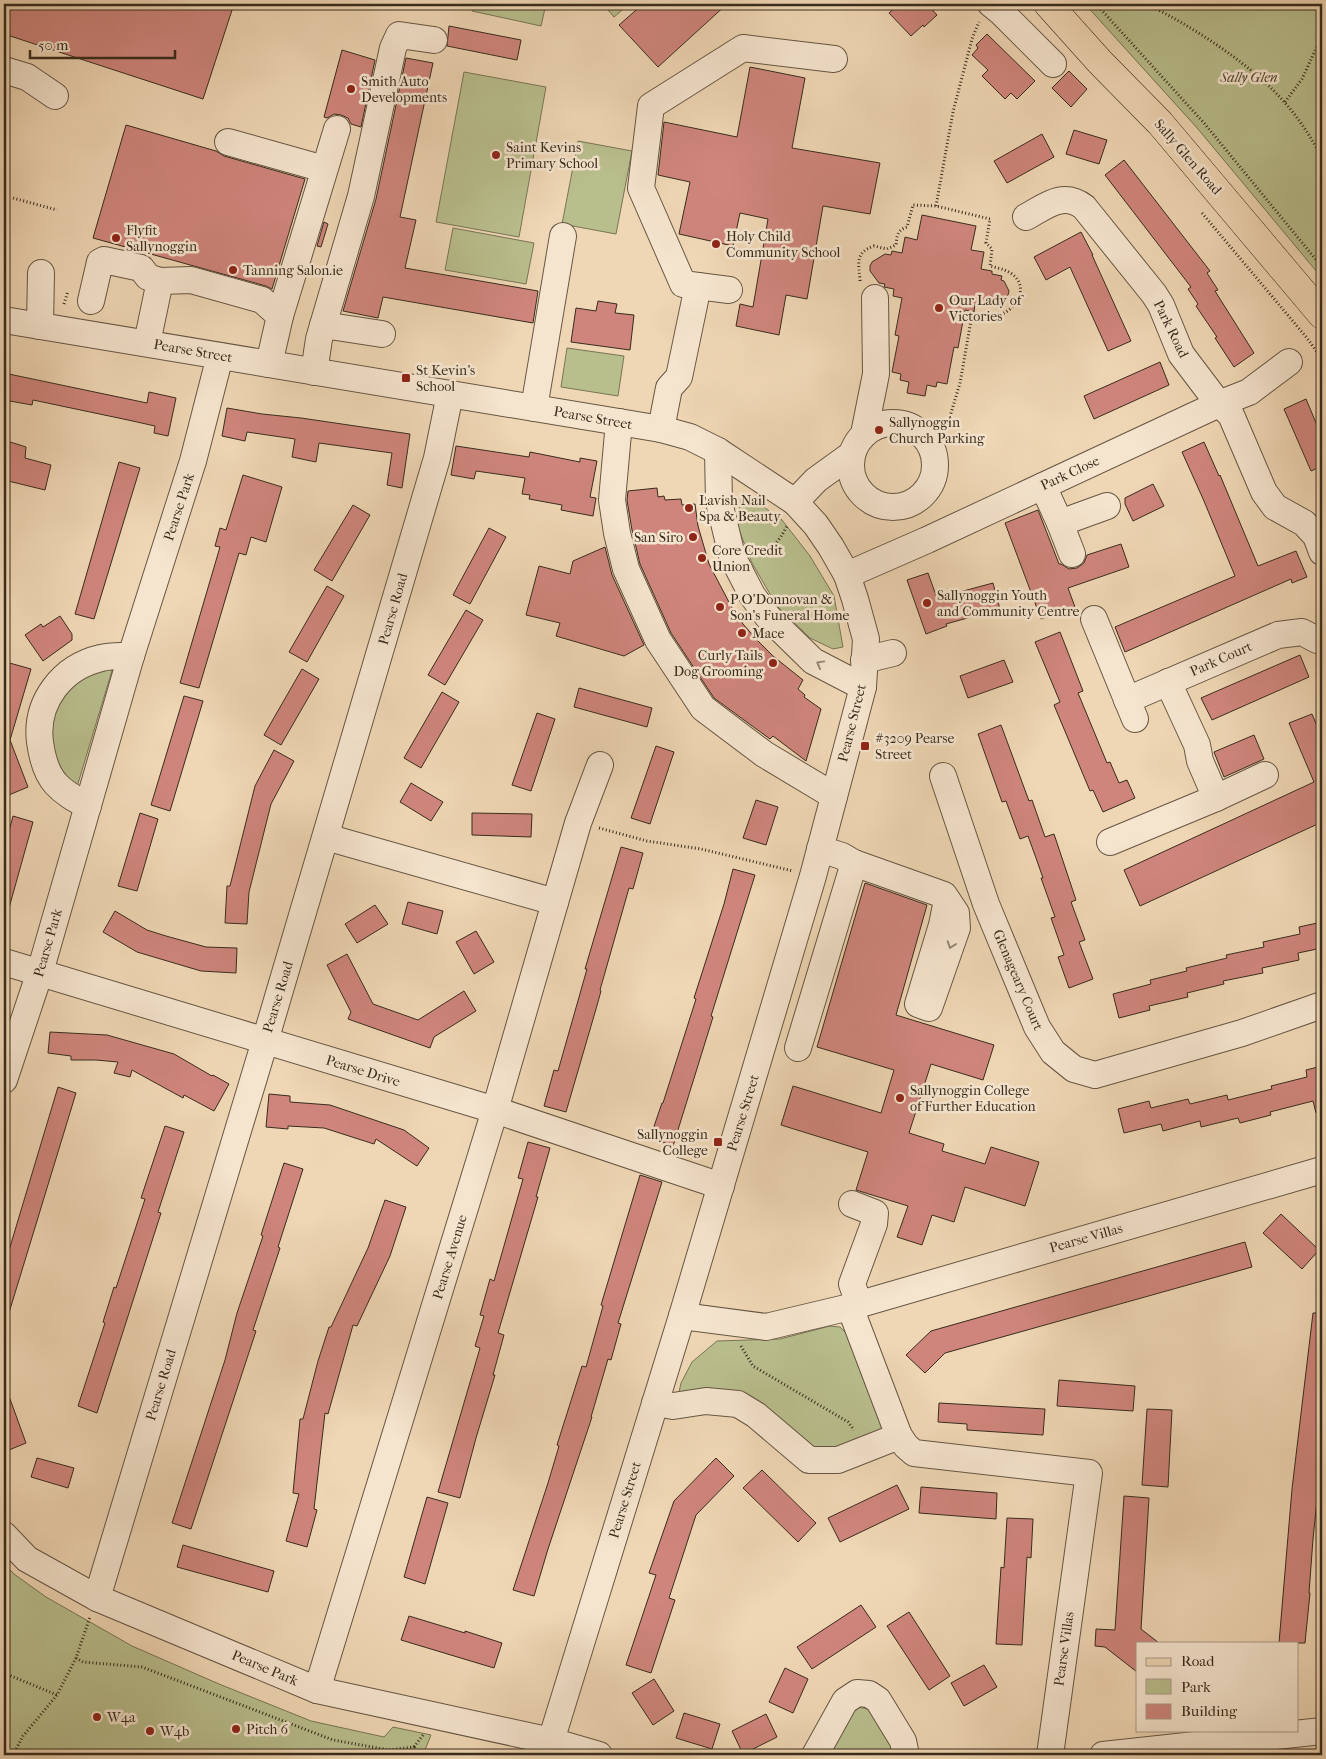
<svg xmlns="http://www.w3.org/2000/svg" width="1326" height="1759" font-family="'IM FELL French Canon',serif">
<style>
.green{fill:#b9be8d;stroke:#787555}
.building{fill:#cf857c;stroke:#382c1d}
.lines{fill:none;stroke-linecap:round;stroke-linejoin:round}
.minor-casing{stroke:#665643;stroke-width:28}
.major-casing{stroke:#382c1d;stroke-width:29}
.path{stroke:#382c1d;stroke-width:3;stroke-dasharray:1 2.5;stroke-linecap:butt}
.minor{stroke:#f5e4ce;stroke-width:26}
.major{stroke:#efd6b4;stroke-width:28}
.oneway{stroke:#968876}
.poi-dot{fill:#8f2418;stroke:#f5e4ce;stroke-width:2}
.labels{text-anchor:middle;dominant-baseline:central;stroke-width:5;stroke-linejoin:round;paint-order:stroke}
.park-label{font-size:14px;font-style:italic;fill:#524933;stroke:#f5e4ce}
.poi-label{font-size:14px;fill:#382c1d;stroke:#f5e4ce;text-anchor:start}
.street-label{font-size:14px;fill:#382c1d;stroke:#f5e4ce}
</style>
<rect width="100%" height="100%" fill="#efd6b4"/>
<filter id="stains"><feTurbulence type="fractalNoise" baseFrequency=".004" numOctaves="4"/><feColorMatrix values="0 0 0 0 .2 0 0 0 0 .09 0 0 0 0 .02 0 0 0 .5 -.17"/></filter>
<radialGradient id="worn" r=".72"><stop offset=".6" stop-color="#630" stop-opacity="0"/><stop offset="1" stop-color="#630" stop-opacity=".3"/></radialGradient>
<g class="green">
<polygon points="474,4 546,4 541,26 472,11"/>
<polygon points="603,4 629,4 614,17"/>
<polygon points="1085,4 1322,4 1322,278 1198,129"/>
<polygon points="464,72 546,87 519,237 436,222"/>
<polygon points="578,141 632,151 616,234 562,224"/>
<polygon points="453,228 534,243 526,284 445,270"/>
<polygon points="567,348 624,356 618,396 561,387"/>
<polygon points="741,499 761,505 782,520 810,556 834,596 843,647 833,649 810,638 777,606 752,563 737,525"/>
<polygon points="114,664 76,790 50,755 54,706 67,685"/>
<polygon points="830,1326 840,1327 846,1333 886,1426 881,1435 815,1454 756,1406 678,1397 681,1383 692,1362 717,1341 780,1339"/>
<polygon points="4,1563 14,1574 46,1597 132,1646 219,1684 311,1721 384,1737 393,1727 431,1735 423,1755 4,1755"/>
<polygon points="857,1707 869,1709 898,1752 870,1755 821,1755 845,1717"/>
</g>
<g class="building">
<polygon points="4,4 234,4 203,99 4,34"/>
<polygon points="643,4 727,4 658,67 619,25"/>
<polygon points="899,4 927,4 937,15 924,27 923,25 911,36 889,13"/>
<polygon points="449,26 521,40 517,60 447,46"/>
<polygon points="987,34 1035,81 1017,99 1011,93 1005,99 982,76 988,70 972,55 978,48 976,45"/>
<polygon points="342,50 375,60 361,127 351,124 348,118 341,115 334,114 327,118 324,117"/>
<polygon points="406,58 433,63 400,217 416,220 405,268 538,291 533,323 383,297 378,318 343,311 376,199"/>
<polygon points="750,67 805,78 792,148 880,163 870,214 823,206 807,299 786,295 779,335 736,326 740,304 753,307 768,219 740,213 733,246 679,234 690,182 658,175 664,122 737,137"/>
<polygon points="1069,71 1087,89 1071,107 1052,88"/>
<polygon points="126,125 216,151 224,156 305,179 272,289 266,286 93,238"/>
<polygon points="1074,130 1107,140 1099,164 1066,154"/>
<polygon points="1042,134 1054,157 1007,183 994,161"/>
<polygon points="1124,160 1210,271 1207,273 1218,290 1215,291 1254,353 1234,367 1215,338 1217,337 1196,306 1198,304 1188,289 1191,287 1105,175"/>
<polygon points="922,215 976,226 971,250 984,252 981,269 992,271 992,274 1002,276 1001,280 1004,281 1009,291 1008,295 1000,303 997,302 997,306 986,304 986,306 975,304 974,312 965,310 958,348 954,347 947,384 937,382 936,387 927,385 925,396 907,393 909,382 900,380 901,374 892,372 899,336 895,335 902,298 893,296 894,289 884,287 885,284 879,283 870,271 870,266 872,262 885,254 891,255 892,251 902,253 905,237 917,240"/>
<polygon points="324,222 328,224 321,247 317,246"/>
<polygon points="1081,232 1093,255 1092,255 1131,341 1108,351 1070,267 1046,280 1034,257"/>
<polygon points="598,301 617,304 615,313 634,315 630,350 571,342 576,308 596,311"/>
<polygon points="1160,362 1169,385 1094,419 1084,396"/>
<polygon points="4,373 147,403 149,392 176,398 168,436 154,433 155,426 128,420 33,400 32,405 4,400"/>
<polygon points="1306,399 1322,437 1322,466 1311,471 1284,409"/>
<polygon points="227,408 262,414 301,418 410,434 402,488 387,485 392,453 319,443 316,462 292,457 295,439 247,432 245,441 222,436"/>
<polygon points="4,440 26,447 25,458 51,465 45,490 4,480"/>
<polygon points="1204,442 1219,476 1220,475 1258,566 1296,551 1307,577 1292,583 1291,579 1125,652 1115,627 1235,576 1204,501 1182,452"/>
<polygon points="456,446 529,457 530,452 580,462 580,458 597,461 590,497 596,498 593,516 561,510 562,505 529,499 530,495 522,494 525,478 476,471 474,479 451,475"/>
<polygon points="119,462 140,468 94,619 75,614"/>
<polygon points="243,475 282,487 266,542 251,537 246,555 239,553 199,688 180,683 220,547 215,546 220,528 226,530"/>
<polygon points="1153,484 1164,506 1133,521 1125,504 1125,498"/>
<polygon points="657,488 658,497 664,496 665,500 681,499 682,505 695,504 698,526 709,564 731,606 743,624 757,640 773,656 803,680 798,689 805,695 804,697 821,709 806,761 773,736 770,739 714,698 671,633 640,564 632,530 627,500 628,491"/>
<polygon points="353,505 370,515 332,581 314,570"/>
<polygon points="1038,510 1059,564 1061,564 1069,569 1077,568 1084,563 1087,555 1121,544 1129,567 1068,588 1075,607 1041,619 1005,523"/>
<polygon points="489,528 506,537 470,604 453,595"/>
<polygon points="605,547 612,575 644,645 624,656 556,636 560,623 526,615 539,566 570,574 573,561"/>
<polygon points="928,573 937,598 993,583 1000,609 946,624 947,626 926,634 907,580"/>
<polygon points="327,586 344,596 307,662 289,652"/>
<polygon points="466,610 483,620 445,685 428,675"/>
<polygon points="60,616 72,634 72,640 43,661 25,635 41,624 43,627"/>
<polygon points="1060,632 1083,691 1078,693 1107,763 1110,762 1119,783 1127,780 1135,798 1103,812 1093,790 1090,791 1054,705 1060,702 1035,642"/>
<polygon points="1300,655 1309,677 1212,720 1201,698"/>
<polygon points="1004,660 1013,682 968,698 960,676"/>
<polygon points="6,662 31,669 10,740 28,787 4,797 4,671"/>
<polygon points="302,669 319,679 281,745 264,735"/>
<polygon points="579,688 652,708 647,727 574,707"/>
<polygon points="442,692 459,702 421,768 404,758"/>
<polygon points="184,696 203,701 170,811 151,805"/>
<polygon points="537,713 555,719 531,791 512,785"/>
<polygon points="1312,714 1322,738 1322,822 1140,906 1124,870 1314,782 1289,723"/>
<polygon points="1001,725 1029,801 1032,800 1045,837 1054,834 1076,900 1071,902 1085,940 1079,942 1093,979 1069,988 1058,957 1064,955 1051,918 1055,917 1041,878 1043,878 1036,858 1028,836 1020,839 1006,801 1002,802 978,734"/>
<polygon points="1254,735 1264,759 1224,777 1214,752"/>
<polygon points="656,746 674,752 650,824 631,818"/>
<polygon points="274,750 294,761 271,804 249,892 247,924 225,923 227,886 230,886 255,786"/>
<polygon points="411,783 443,802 431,821 400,802"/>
<polygon points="756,800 778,807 766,845 743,838"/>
<polygon points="140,813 158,819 137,891 118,886"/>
<polygon points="472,813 532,814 531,837 472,835"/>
<polygon points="13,816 33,822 9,908 4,907 4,850"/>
<polygon points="621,847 643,853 633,889 629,888 600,990 601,991 596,1009 566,1112 544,1106 554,1070 558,1071 587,969 585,969"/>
<polygon points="733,869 755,875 711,1016 713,1017 673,1146 650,1138 662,1103 663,1103 696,999 694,998 724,904"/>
<polygon points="865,883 927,905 896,1015 994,1045 983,1080 931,1064 909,1133 944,1144 942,1151 985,1164 991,1147 1039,1162 1025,1206 965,1187 954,1222 932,1215 922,1245 897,1237 908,1206 856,1190 868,1152 781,1125 793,1086 881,1113 894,1070 817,1047"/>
<polygon points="408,902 443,911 437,934 402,924"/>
<polygon points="375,905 388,924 357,943 345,924"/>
<polygon points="115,911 147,930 166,936 206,947 237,948 236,973 201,971 137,952 103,932"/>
<polygon points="1322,922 1322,948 1298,953 1299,960 1262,968 1263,973 1223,981 1224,984 1187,993 1188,997 1149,1006 1150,1010 1119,1018 1113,994 1151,984 1150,980 1187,971 1186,968 1227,958 1226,955 1264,947 1263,942 1300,934 1299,927"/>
<polygon points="476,931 494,962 474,974 456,942"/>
<polygon points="347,954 373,1004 418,1020 464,991 476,1011 434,1037 430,1048 348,1019 351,1012 327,965"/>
<polygon points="50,1032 107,1035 174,1054 212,1076 213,1075 229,1084 214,1111 184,1095 183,1098 132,1070 130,1077 114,1073 118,1062 96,1060 71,1060 71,1056 48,1053"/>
<polygon points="1322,1066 1322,1113 1316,1113 1313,1101 1270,1112 1271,1115 1240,1123 1238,1118 1201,1127 1200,1121 1163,1131 1161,1124 1124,1133 1118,1109 1149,1101 1151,1108 1188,1099 1190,1104 1227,1095 1228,1100 1272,1089 1271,1086 1307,1077 1306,1070"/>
<polygon points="58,1087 76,1093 8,1316 4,1316 4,1267"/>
<polygon points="269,1094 290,1096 290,1102 330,1105 404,1130 429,1148 417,1166 376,1139 374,1144 324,1128 288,1126 288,1129 266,1127"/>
<polygon points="165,1126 184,1132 158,1212 161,1213 97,1413 78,1406 105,1323 103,1322 114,1287 116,1288 145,1199 141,1198"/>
<polygon points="528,1142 550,1148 536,1197 538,1197 498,1333 504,1335 493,1375 495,1375 476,1438 460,1498 438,1492 480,1348 475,1346 484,1316 480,1315 490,1279 494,1281 523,1179 518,1178"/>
<polygon points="284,1163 303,1169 278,1247 280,1248 253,1330 256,1331 191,1529 172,1523 225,1360 237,1313 263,1236 261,1235"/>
<polygon points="640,1175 662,1182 618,1323 621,1324 611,1360 608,1359 591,1417 592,1417 548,1549 534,1596 513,1590 548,1483 559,1446 557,1445 582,1366 586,1367 603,1306 601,1305"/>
<polygon points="385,1200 406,1207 390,1256 357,1326 353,1325 328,1414 325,1413 314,1509 317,1510 307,1547 286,1541 299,1494 293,1493 300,1419 303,1419 318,1361 329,1327 331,1327 368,1248"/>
<polygon points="1281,1214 1319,1250 1302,1269 1263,1233"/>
<polygon points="1245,1242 1252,1267 945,1353 925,1373 906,1355 931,1331"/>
<polygon points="1313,1313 1322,1313 1322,1452 1313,1539 1309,1593 1310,1593 1305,1643 1279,1643 1292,1489"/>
<polygon points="1059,1380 1135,1386 1133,1411 1057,1406"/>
<polygon points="6,1388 26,1443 4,1452 4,1389"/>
<polygon points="939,1403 1045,1409 1043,1435 967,1430 967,1424 938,1422"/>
<polygon points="1147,1409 1172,1410 1168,1487 1142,1485"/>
<polygon points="37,1458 74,1468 68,1488 31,1477"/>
<polygon points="716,1458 734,1476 696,1515 669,1598 675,1600 651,1673 626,1665 656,1575 649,1573 674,1501"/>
<polygon points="762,1470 816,1523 798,1542 743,1488"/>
<polygon points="897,1485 909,1509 840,1542 828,1518"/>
<polygon points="921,1487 997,1493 996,1519 919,1513"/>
<polygon points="1124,1496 1149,1498 1141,1629 1159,1643 1137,1643 1137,1672 1105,1647 1095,1646 1096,1629 1115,1630"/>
<polygon points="427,1497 448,1503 425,1584 404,1577"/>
<polygon points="1007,1518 1033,1519 1031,1558 1027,1557 1022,1645 996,1644 1001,1567 1004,1568"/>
<polygon points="183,1545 274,1571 268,1592 177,1567"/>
<polygon points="861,1605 876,1627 812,1669 797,1647"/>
<polygon points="909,1612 950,1676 929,1690 887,1626"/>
<polygon points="409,1616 465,1633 465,1631 502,1643 494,1668 401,1640"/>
<polygon points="984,1665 997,1687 964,1706 951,1683"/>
<polygon points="785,1668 808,1679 793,1713 769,1702"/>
<polygon points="654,1679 674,1711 653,1725 632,1693"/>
<polygon points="684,1713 720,1724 712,1749 676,1738"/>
<polygon points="766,1714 777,1737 743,1754 732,1731"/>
</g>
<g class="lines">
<defs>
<g id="minor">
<polyline points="991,4 1002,13 1053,64"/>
<polyline points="4,70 27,77 55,96"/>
<polyline points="228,142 324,169"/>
<path d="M1026,217C1046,206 1063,191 1084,207L1154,294L1161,305L1181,354L1215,399L1231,415L1264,492L1275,507L1304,523L1316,536L1322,552"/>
<polyline points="160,281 191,280 262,300 280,316 269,364"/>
<polyline points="698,286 729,290"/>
<polyline points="91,301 100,262 104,260 141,268 148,277 160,281 147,343"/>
<polyline points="280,316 337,129"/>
<polyline points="4,320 661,429 690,437 718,451 795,502 816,525 831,547 847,575 855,599 866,639 863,687 813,876 682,1316 551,1741"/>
<polyline points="323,325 382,334"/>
<polyline points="40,326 41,273"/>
<polyline points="314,372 319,339 361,196 393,48 399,35 434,40"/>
<polyline points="534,408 563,236"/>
<polyline points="619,422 612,500 617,533 626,569 658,640 703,708 764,754 834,796"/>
<circle cx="893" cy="465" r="42"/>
<polyline points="661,429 669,388 679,377 698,286 683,284 641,188 651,106 743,48 834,59"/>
<polyline points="864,434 876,374 875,298"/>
<polyline points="718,451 719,502 732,556 752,595 768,617 813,661 863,687"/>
<polyline points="1043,486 1060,523 1072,554"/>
<polyline points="795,502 816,480 852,454"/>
<polyline points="1060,523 1107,506"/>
<polyline points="847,575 927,540 1221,403 1249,392 1289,362"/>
<polyline points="1094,619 1135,719"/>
<polyline points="864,660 893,653"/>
<polyline points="1168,682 1197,745 1200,761 1216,798"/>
<polyline points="1127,700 1278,635 1302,632 1317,640"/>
<polyline points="943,776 986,904 1037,1027 1053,1052 1074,1069 1095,1075 1242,1033 1322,1005"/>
<path d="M88,806C77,800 65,794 56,784C46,773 42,757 40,742C35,702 62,667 101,658C111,655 121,656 131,656"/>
<polyline points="326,837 555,902"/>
<polyline points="1110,842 1216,798 1265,775"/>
<polyline points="820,849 842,856 854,863 944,895 956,913 957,928 929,1008 918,1004 942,925 947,900"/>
<polyline points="4,962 495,1110 721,1186"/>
<polyline points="798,1048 854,863"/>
<polyline points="4,1080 40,972 131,656 193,461 220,356"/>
<polyline points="852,1204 875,1213 874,1224 852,1284 859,1304"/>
<polyline points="850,1307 899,1436 906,1446 914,1453 1089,1473 1050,1755"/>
<polyline points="682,1316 766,1327 850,1307 1322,1170"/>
<polyline points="655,1403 673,1406 706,1401 738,1404 756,1415 809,1460 838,1460 899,1436"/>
<polyline points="4,1535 27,1559 97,1598 317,1690 551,1741 599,1755"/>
<polyline points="97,1598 265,1041 437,458 450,394"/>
<polyline points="317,1690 495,1110 578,823 600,765"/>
<polyline points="815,1755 845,1701 857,1693 869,1694 878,1700 903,1741 906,1755"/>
<polyline points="1103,1755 1322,1731"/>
</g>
<polyline id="major" points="1048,4 1100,62 1160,123 1322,315"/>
</defs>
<use href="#minor" class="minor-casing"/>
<use href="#major" class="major-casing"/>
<g class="path">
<polyline points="1096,4 1204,123 1322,267"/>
<path d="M1147,4C1193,27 1253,65 1286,104C1300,120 1312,139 1322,158"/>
<polyline points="1285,102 1302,79 1319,42 1317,4"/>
<polyline points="13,198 57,210"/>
<polyline points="936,206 953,112 972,39 979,22"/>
<polyline points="1202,213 1307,338 1322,359"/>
<path d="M860,281C859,264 854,253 874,246L887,249L896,245C897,236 897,230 907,227L913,205L936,206L990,219L986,243L992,249L990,266C997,268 1005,269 1012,274C1031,288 1015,313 995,316C988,317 979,315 972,315L960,383L935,467"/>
<polyline points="64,304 68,291"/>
<path d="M756,555C774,547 778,543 787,526"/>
<polyline points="599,828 647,841 701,849 793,871"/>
<polyline points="741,1346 753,1366 848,1422 854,1430"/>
<polyline points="76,1658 83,1662 142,1667 333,1740 389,1750 414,1747 411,1755"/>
<polyline points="4,1673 57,1695"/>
<polyline points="414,1747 423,1735"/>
<polyline points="13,1755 23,1736 57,1695 76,1658 90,1617"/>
</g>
<use href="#minor" class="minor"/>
<use href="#major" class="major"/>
</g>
<defs><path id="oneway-chevron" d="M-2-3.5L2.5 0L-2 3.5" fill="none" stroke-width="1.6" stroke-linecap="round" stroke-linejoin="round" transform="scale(1.25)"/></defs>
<g class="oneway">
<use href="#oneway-chevron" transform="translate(820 664) rotate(-151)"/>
<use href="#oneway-chevron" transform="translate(951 945) rotate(109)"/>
</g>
<g class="poi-dot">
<circle cx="351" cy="89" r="5"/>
<circle cx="496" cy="155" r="5"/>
<circle cx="116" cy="238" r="5"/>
<circle cx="716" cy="244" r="5"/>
<circle cx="233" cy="270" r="5"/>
<circle cx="939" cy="308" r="5"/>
<rect x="401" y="373" width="10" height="10" rx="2.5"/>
<circle cx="879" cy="430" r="5"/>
<circle cx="689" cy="508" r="5"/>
<circle cx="693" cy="537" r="5"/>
<circle cx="702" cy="558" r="5"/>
<circle cx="927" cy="603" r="5"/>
<circle cx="720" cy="607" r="5"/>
<circle cx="742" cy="633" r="5"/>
<circle cx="773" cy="663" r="5"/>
<rect x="860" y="741" width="10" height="10" rx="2.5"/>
<circle cx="900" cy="1098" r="5"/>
<rect x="713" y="1137" width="10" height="10" rx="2.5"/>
<circle cx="97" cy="1717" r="5"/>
<circle cx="236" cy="1729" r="5"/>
<circle cx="150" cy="1731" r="5"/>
</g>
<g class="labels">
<g class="park-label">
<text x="1249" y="77">Sally Glen</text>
</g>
<g class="poi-label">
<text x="361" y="81">Smith Auto<tspan x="361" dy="16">Developments</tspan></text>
<text x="506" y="147">Saint Kevins<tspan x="506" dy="16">Primary School</tspan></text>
<text x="126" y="230">Flyfit<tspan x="126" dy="16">Sallynoggin</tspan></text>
<text x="726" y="236">Holy Child<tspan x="726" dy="16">Community School</tspan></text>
<text x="243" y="270">Tanning Salon.ie</text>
<text x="949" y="300">Our Lady of<tspan x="949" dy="16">Victories</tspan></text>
<text x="416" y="370">St Kevin's<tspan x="416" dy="16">School</tspan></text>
<text x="889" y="422">Sallynoggin<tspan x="889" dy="16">Church Parking</tspan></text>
<text x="699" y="500">Lavish Nail<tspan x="699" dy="16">Spa &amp; Beauty</tspan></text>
<text x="683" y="537" text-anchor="end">San Siro</text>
<text x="712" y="550">Core Credit<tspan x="712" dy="16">Union</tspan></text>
<text x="937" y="595">Sallynoggin Youth<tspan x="937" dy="16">and Community Centre</tspan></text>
<text x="730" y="599">P O'Donnovan &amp;<tspan x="730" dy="16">Son's Funeral Home</tspan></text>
<text x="752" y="633">Mace</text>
<text x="763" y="655" text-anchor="end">Curly Tails<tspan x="763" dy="16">Dog Grooming</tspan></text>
<text x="875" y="738">#3209 Pearse<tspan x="875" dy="16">Street</tspan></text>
<text x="910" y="1090">Sallynoggin College<tspan x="910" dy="16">of Further Education</tspan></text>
<text x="708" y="1134" text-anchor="end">Sallynoggin<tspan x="708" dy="16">College</tspan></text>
<text x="107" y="1717">W4a</text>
<text x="246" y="1729">Pitch 6</text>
<text x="160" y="1731">W4b</text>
</g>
<g class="street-label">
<text transform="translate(1188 157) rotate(49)">Sally Glen Road</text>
<text transform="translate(1171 329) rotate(64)">Park Road</text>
<text transform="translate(193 351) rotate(10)">Pearse Street</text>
<text transform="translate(593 418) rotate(10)">Pearse Street</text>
<text transform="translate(1070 473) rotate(-25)">Park Close</text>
<text transform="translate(179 507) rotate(-72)">Pearse Park</text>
<text transform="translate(393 609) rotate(-74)">Pearse Road</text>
<text transform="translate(1221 659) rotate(-24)">Park Court</text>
<text transform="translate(852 723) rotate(-76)">Pearse Street</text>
<text transform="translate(48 943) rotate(-74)">Pearse Park</text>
<text transform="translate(1018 980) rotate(67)">Glenageary Court</text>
<text transform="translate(278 997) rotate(-73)">Pearse Road</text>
<text transform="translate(363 1071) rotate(17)">Pearse Drive</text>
<text transform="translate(743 1113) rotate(-73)">Pearse Street</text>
<text transform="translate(1086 1238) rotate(-16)">Pearse Villas</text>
<text transform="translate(450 1257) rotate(-73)">Pearse Avenue</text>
<text transform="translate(161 1385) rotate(-73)">Pearse Road</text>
<text transform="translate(625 1500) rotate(-73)">Pearse Street</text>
<text transform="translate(1064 1649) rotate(-82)">Pearse Villas</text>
<text transform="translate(265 1668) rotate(23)">Pearse Park</text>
</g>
</g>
<rect width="1326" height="1759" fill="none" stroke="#efd6b4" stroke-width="20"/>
<rect x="5" y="5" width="1316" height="1749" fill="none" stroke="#382c1d" stroke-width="2.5"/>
<rect x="10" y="10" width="1306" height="1739" fill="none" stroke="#382c1d"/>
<rect x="1136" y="1642" width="162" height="90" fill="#f5e4ce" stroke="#a99a87"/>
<rect x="1146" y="1658" width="25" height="8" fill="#efd6b4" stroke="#a99a87"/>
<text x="1181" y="1666" font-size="15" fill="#382c1d">Road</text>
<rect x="1146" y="1679" width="25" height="15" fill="#b9be8d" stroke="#a99a87"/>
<text x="1181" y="1692" font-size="15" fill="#382c1d">Park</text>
<rect x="1146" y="1704" width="25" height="15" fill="#cf857c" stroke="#a99a87"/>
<text x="1181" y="1716" font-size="15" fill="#382c1d">Building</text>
<path d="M30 50v8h145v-8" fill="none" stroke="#382c1d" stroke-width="2.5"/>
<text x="38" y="50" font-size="15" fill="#382c1d" stroke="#f5e4ce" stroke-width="4" paint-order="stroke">50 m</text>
<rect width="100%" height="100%" filter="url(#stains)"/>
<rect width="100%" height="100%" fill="url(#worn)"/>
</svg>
